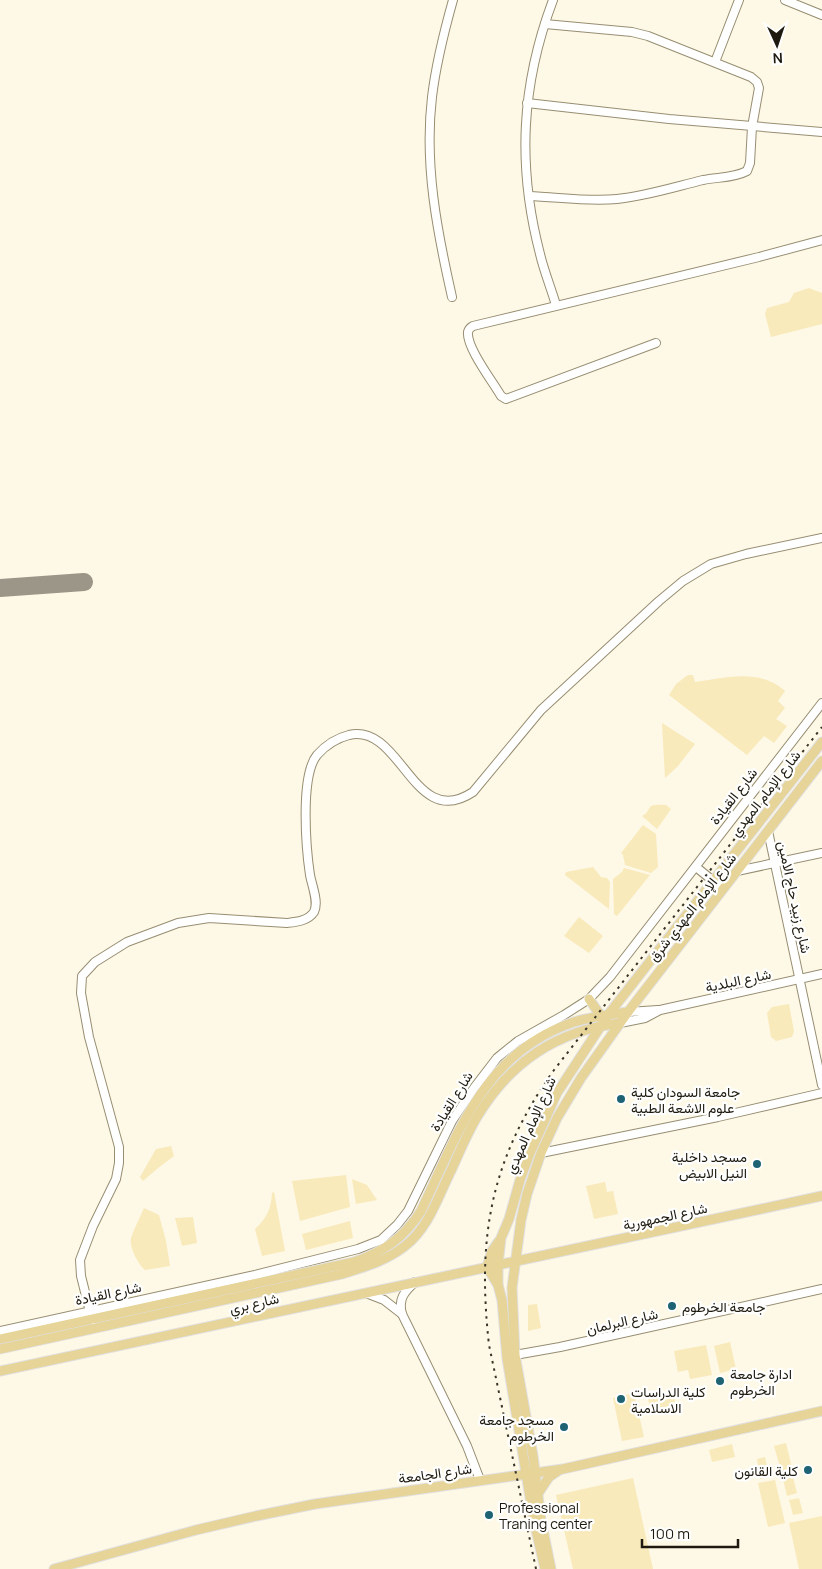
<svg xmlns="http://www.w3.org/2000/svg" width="822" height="1569" font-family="Manrope,Vazirmatn,sans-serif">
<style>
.green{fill:#f9eabb}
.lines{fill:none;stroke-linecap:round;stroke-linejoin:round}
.taxiway{stroke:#9c9688;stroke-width:18}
.minor-casing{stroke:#978e72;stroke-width:10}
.major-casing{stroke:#e0dfdd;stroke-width:11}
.minor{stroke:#fff;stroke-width:8}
.major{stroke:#e6d498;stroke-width:9}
.rail{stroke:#3a3529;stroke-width:2;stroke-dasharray:2.5 5;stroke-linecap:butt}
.poi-dot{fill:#1d6374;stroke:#fff;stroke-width:2}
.labels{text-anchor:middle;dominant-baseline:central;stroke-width:4.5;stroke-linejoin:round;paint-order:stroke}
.street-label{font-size:14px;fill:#1e1a0f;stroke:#fff}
.poi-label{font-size:14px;fill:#1e1a0f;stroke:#fff;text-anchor:start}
</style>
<rect width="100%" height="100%" fill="#fef8e6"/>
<g class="green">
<polygon points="809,288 822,293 822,324 771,337 765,314 767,308 789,302 794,293"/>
<path d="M688,675H693L695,682C727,678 759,668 785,691L778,701L785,708L776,719L787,726L774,743L764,736L747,755L669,695L676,684Z"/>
<polygon points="662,723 695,744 678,766 665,778"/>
<path d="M666,805L671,809L657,829L642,816C648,813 647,811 650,807C653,804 662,805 666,805Z"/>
<polygon points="643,825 656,834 658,867 651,873 625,865 623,855 621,853"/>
<polygon points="593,867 601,877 607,878 610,882 609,909 565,875 566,872"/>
<polygon points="624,868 650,875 617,916 614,914 613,879 622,872"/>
<polygon points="579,917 603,936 589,953 564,936"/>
<polygon points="789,1004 794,1031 792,1037 776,1041 771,1037 767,1013 772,1007"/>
<polygon points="171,1146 174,1156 158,1168 143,1181 140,1177 156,1149"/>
<polygon points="346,1175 350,1207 300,1221 292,1181"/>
<polygon points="352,1179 367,1185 377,1200 356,1204"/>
<polygon points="605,1182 607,1192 613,1191 618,1214 594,1219 586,1186"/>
<path d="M274,1192L285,1251L262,1256L255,1229C267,1218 271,1209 272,1193Z"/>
<path d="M144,1208L159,1215L166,1241L170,1266L145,1270C138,1264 129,1247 131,1238C134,1228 140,1218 144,1208Z"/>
<polygon points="193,1217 197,1243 182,1246 175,1218"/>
<polygon points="350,1221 353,1238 306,1250 302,1234"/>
<polygon points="537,1304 541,1328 528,1331 528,1305"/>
<polygon points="730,1342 736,1369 720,1373 714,1346"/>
<polygon points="706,1345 712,1375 690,1379 688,1370 678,1372 674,1351"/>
<polygon points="634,1393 644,1437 622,1441 613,1398"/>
<polygon points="674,1394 676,1408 651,1412 648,1399"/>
<polygon points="786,1443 793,1472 782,1474 774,1446"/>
<polygon points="732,1444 735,1457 712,1462 709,1450"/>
<polygon points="765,1457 769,1477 760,1479 757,1459"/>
<polygon points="793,1477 797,1493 787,1496 783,1479"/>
<polygon points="633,1478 653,1569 573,1569 556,1495"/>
<polygon points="775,1480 785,1523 768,1527 758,1483"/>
<polygon points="799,1498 803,1513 793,1515 789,1500"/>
<polygon points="822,1516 822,1569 799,1569 789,1523"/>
</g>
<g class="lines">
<polyline class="taxiway" points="0,588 84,582"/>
<defs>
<g id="minor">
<path d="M553,0C521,85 517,166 540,254C544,271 551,288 556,305"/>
<polyline points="785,0 822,15"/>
<polyline points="715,62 739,0"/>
<polyline points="527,103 669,119 822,132"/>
<path d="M529,196C558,197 588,202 617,199C646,196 674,187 703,180C718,177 734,178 747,171L750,163L752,127L759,88L757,82L751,77L648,36L632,32L545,24"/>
<path d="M452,297C437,231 424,164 432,97C436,64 444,32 453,0"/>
<path d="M656,343L506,399L501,396C493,382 466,347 468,332C469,328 470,328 473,326L759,257L822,240"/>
<polyline points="768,831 822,1085"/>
<polyline points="696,867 723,889"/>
<polyline points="737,871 822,853"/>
<polyline points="628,1012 658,1010"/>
<polyline points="620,1023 645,1018 660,1010 822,974"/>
<polyline points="541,1153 718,1117 822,1093"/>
<path d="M415,1282C404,1292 398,1299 402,1314L467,1446L480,1480"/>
<polyline points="366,1293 384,1300 402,1314"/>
<path d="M92,1320L81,1276L80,1260L93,1226L116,1179L119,1163V1147L89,1037L81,993L82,976L95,962L127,942L178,923L209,918L287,923C296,922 308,921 314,912C319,902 312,886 310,875C306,848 300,776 317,755C325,746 337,738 349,735C402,723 413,832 473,792L541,710L659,601L683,581L711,564L746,554L822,538"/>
<polyline points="0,1331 255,1275 358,1249 381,1240 397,1225 408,1211 452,1121 474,1088 497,1058 518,1041 564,1015 589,999 610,977 822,703"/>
<polyline points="515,1355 560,1347 822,1289"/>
</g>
<g id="major">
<polyline points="589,999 601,1016"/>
<polyline points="498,1285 487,1267 492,1251 499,1241"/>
<path d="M0,1339L354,1262C383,1252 404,1238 421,1211C458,1134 483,1054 571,1023C589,1017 609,1015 628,1012"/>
<path d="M0,1349L342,1274C364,1267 386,1261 405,1246C426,1230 436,1203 447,1179C457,1159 465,1137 477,1117C510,1062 556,1031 620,1023"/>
<polyline points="0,1371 822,1196"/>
<polyline points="537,1495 549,1477 558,1471"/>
<polyline points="54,1569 196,1530 256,1516 315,1504 563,1469 822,1411"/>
<polyline points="545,1569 534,1521 507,1358 502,1300 498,1285 498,1264 501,1238 509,1219 520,1180 530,1153 557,1093 608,1015 822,742"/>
<polyline points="551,1569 541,1520 533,1456 515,1355 512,1288 521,1220 527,1194 541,1153 557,1118 581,1078 628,1012 822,761"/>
</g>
</defs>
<use href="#minor" class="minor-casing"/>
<use href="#major" class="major-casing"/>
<use href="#minor" class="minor"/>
<use href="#major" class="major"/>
<path class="rail" d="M536,1569L489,1345C477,1237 490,1160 554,1070L822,727"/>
</g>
<g class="poi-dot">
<circle cx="621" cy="1099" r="5"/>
<circle cx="757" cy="1164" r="5"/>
<circle cx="672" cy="1306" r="5"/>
<circle cx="720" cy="1381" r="5"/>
<circle cx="621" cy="1399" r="5"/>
<circle cx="564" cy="1427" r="5"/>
<circle cx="808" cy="1470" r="5"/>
<circle cx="489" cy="1515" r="5"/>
</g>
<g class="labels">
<g class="street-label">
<text transform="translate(765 793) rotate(-52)">شارع الإمام المهدي</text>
<text transform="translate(733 796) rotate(-52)">شارع القيادة</text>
<text transform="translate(795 897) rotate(78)">شارع زبيد حاج الامين</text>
<text transform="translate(692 907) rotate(-52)">شارع الإمام المهدي شرق</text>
<text transform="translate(738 980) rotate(-12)">شارع البلدية</text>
<text transform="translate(451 1101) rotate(-58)">شارع القيادة</text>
<text transform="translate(530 1125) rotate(-66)">شارع الإمام المهدي</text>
<text transform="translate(665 1216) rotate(-12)">شارع الجمهورية</text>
<text transform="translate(108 1293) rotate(-12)">شارع القيادة</text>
<text transform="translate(254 1303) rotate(-13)">شارع بري</text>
<text transform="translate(622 1321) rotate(-13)">شارع البرلمان</text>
<text transform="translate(435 1473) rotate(-8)">شارع الجامعة</text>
</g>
<g class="poi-label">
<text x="631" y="1091">جامعة السودان كلية<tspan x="631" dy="16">علوم الاشعة الطبية</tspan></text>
<text x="747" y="1156" text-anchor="end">مسجد داخلية<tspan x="747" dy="16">النيل الابيض</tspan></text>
<text x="682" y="1306">جامعة الخرطوم</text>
<text x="730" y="1373">ادارة جامعة<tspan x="730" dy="16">الخرطوم</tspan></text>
<text x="631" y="1391">كلية الدراسات<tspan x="631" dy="16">الاسلامية</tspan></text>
<text x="554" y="1419" text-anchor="end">مسجد جامعة<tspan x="554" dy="16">الخرطوم</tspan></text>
<text x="798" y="1470" text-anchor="end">كلية القانون</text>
<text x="499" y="1507">Professional<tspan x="499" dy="16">Traning center</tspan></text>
</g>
</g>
<g transform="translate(777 45) rotate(177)" stroke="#ffffff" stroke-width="4" paint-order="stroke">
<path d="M0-4L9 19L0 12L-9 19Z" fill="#1e1a0f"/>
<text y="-8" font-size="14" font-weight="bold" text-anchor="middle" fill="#1e1a0f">N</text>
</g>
<path d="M642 1539v8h96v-8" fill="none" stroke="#1e1a0f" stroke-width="2.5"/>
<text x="650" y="1539" font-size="15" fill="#1e1a0f" stroke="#ffffff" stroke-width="4" paint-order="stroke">100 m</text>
</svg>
